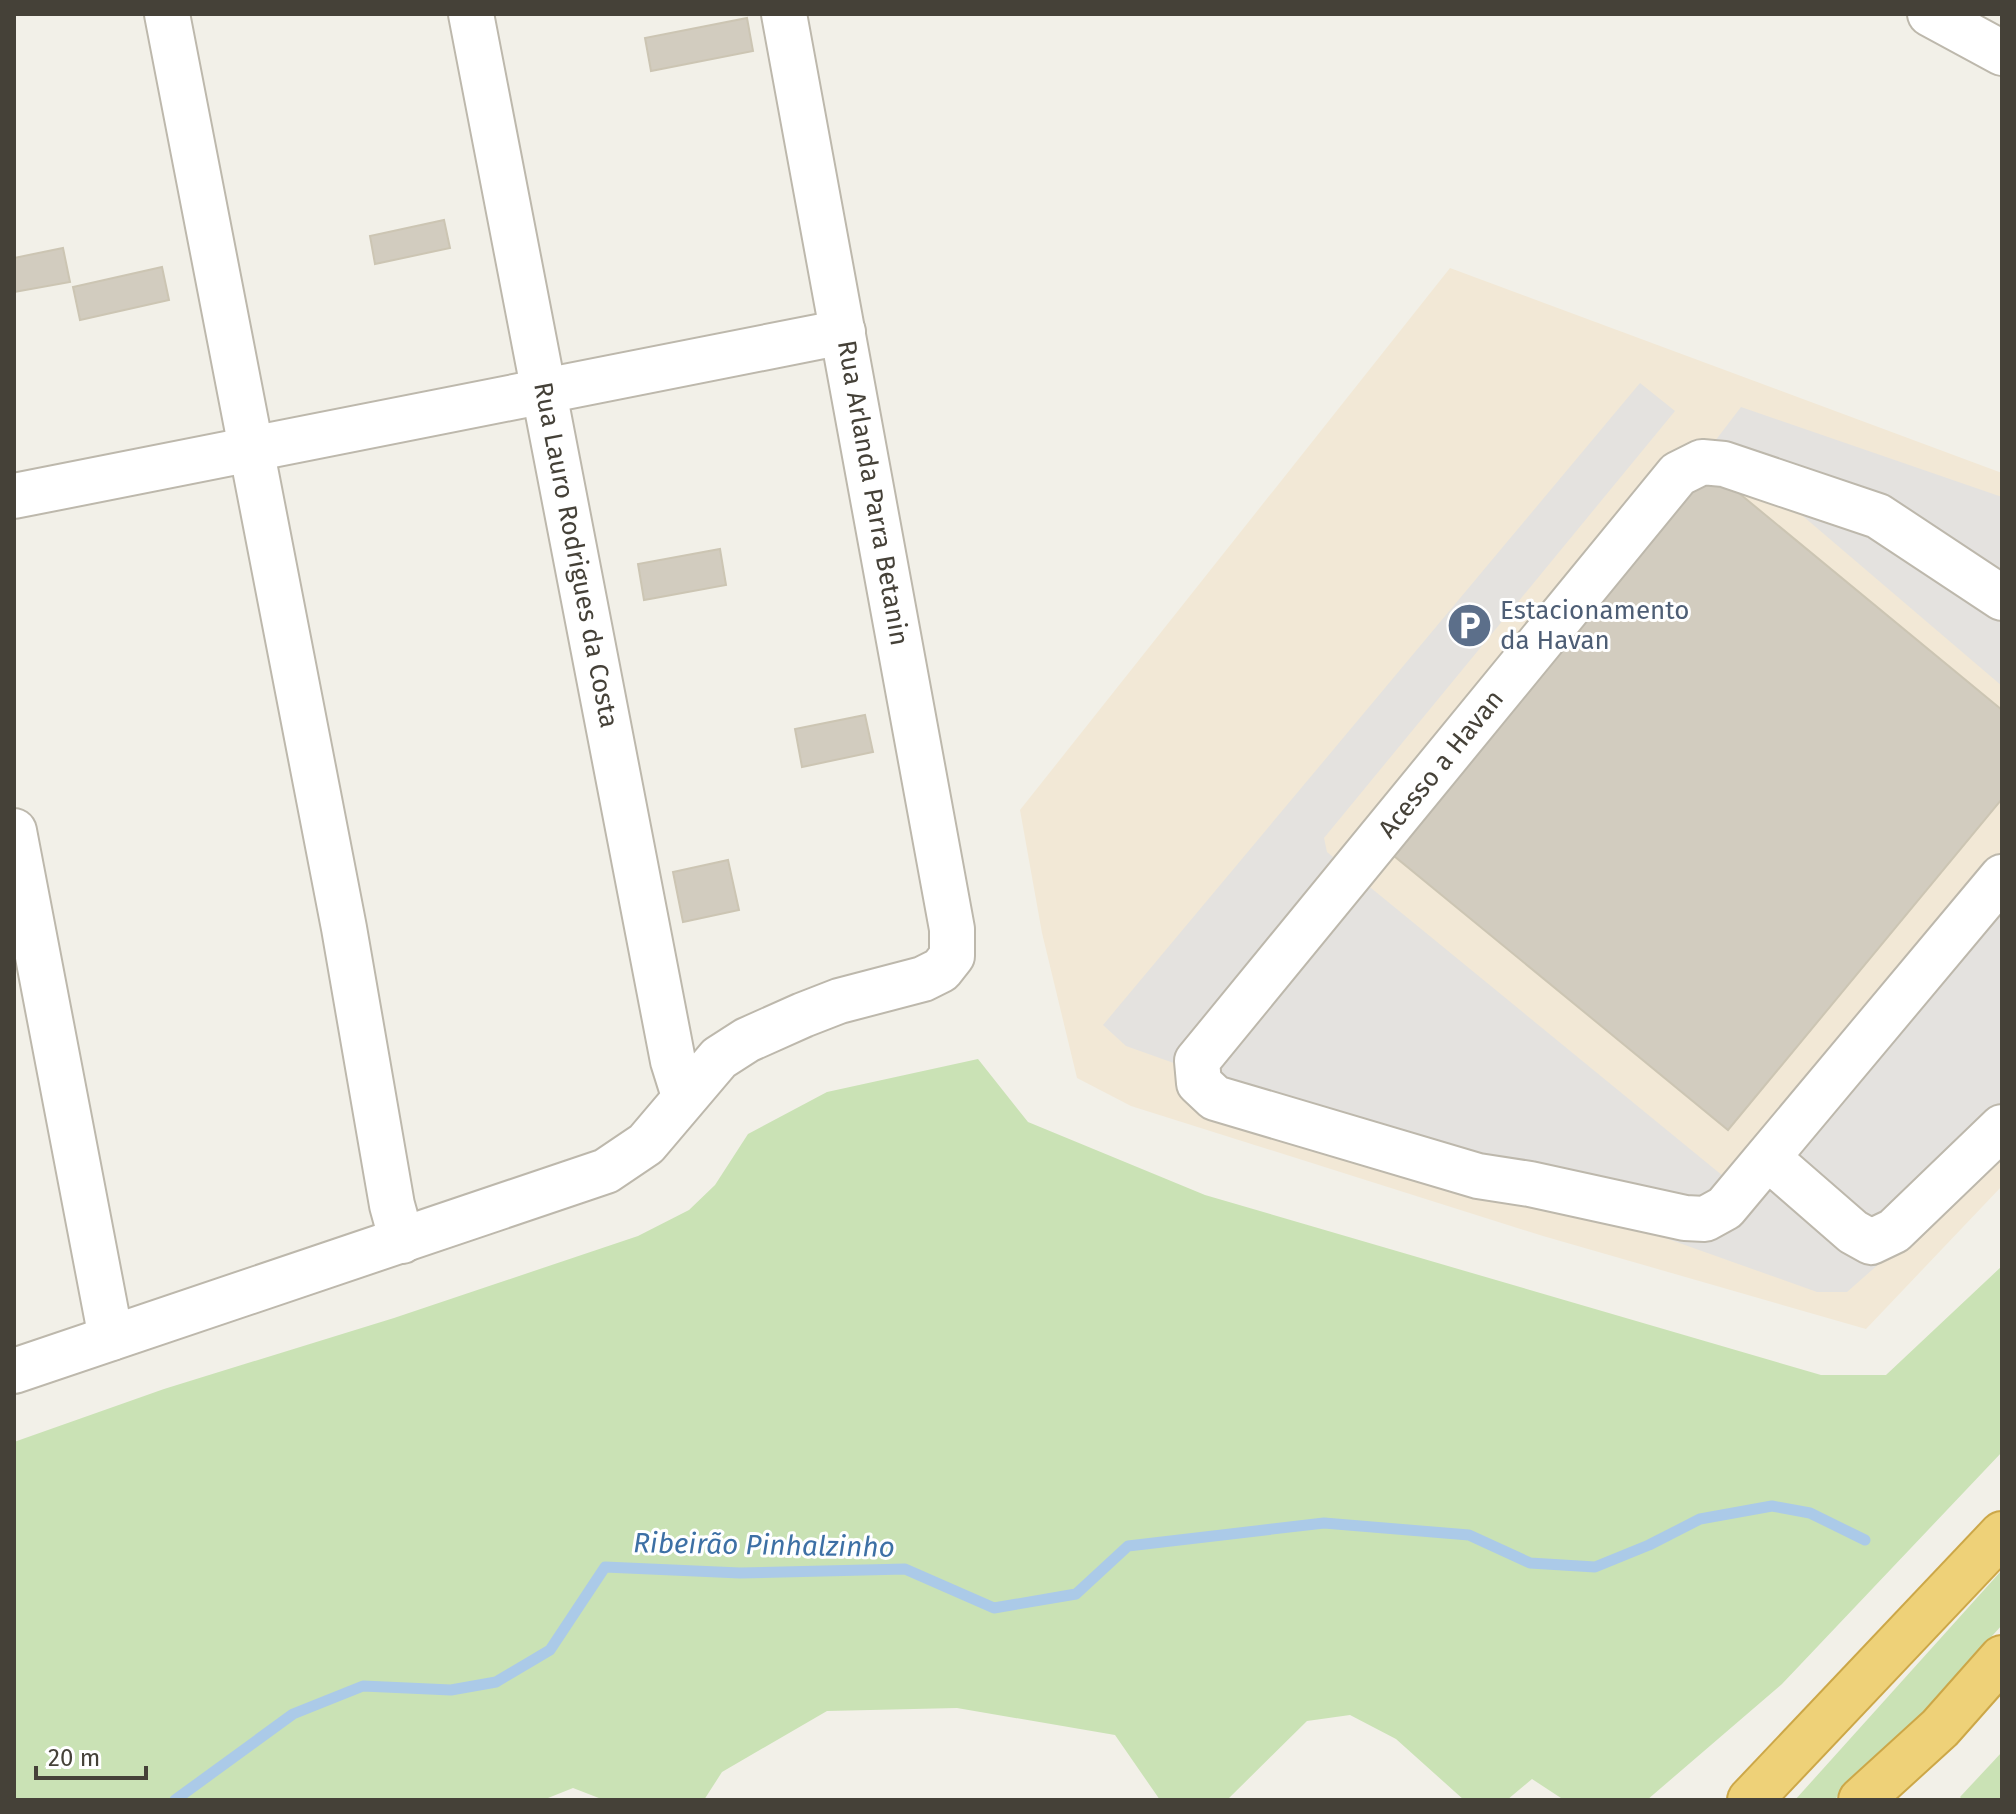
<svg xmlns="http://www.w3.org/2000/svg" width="2016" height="1814" font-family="'Fira Sans',sans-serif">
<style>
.commercial{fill:#f2e8d6}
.green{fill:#cae2b5}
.parking{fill:#e4e2df}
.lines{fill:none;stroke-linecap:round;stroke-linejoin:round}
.stream{stroke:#abcae8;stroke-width:11}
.building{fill:#d2ccbf;stroke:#ccc5b3;stroke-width:2}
.minor-casing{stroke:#bdb8ac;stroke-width:48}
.highway-casing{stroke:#cca748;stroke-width:48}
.minor{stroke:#fff;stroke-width:44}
.highway{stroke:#eed178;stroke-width:44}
.labels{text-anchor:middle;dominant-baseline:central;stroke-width:6;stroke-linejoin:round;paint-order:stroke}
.street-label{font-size:26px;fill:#454138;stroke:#fff}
.service-label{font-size:26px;fill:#4e5e75;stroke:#fff;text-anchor:start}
.water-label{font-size:28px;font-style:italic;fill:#3d70a5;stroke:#fff}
</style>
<rect width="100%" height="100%" fill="#f2f0e8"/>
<polygon class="commercial" points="1450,268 2002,473 2002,1186 1866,1329 1543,1236 1131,1106 1077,1078 1042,933 1020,810"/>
<g class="green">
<polygon points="978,1059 1028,1122 1205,1195 1821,1375 1886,1375 2002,1266 2002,1452 1782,1684 1647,1800 1564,1800 1532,1779 1507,1800 1464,1800 1396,1739 1350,1715 1307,1721 1227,1800 1160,1800 1115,1735 957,1708 827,1711 722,1772 704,1800 604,1800 573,1788 543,1800 14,1800 14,1442 164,1389 394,1318 638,1236 689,1210 715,1185 748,1134 827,1092"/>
<polygon points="2002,1570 2002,1625 1916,1720 1834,1800 1795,1800"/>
<polygon points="2002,1752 2002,1800 1963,1800 1960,1797"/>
</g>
<g class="parking">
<polygon points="1640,383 1675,411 1324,838 1327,852 1745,1194 2002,892 2002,1147 1967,1186 1847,1292 1817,1292 1126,1046 1103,1025"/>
<polygon points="1741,407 2002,497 2002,686 1715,441"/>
</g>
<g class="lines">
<polyline class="stream" points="175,1800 293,1714 363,1686 451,1690 496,1682 550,1650 605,1567 740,1573 905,1569 994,1608 1076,1594 1128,1546 1324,1523 1469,1535 1530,1563 1595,1567 1649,1545 1700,1519 1772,1506 1810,1513 1865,1540"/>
</g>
<g class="building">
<polygon points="747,18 753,51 651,71 645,38"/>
<polygon points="444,220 450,248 375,264 370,236"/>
<polygon points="63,248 70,282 14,292 14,258"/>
<polygon points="162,267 169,300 80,320 73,287"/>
<polygon points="1706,466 2002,710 2002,799 1728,1130 1388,851"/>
<polygon points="720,549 726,585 644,600 638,564"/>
<polygon points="865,715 873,752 802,767 795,729"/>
<polygon points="728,860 739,910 683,922 673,872"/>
</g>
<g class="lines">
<defs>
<g id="minor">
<polyline points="167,14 344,928 392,1205 402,1241"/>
<polyline points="471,14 673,1061 684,1096"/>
<polyline points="1930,14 2002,53"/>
<polyline points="14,496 843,332"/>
<polyline points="2002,598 1878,516 1724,464 1702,462 1678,474 1197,1061 1199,1083 1215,1098 1478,1176 1530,1184 1685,1218 1705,1219 1725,1208 2002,877"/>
<polyline points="14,831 111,1338"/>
<polyline points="1768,1158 1853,1232 1871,1242 1894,1231 2002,1127"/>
<polyline points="14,1371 606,1171 646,1144 719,1058 747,1040 803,1015 839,1001 923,979 941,970 952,956 952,929 784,14"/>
</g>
<g id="highway">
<polyline points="1750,1800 2002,1534"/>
<polyline points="1861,1800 1940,1728 2002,1658"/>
</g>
</defs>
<use href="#minor" class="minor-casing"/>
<use href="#highway" class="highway-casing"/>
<use href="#minor" class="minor"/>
<use href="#highway" class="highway"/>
</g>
<defs>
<symbol id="parking-disc" viewBox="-11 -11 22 22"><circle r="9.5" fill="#5c6f8a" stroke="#fff"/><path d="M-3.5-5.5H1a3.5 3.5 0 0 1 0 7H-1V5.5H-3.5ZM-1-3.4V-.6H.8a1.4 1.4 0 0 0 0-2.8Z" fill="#fff"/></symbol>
</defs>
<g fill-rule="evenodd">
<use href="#parking-disc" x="1444" y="600" width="51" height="51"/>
</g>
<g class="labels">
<g class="street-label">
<text transform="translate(873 493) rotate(80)">Rua Arlanda Parra Betanin</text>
<text transform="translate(576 555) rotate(79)">Rua Lauro Rodrigues da Costa</text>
<text transform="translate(1441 764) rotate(-51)">Acesso a Havan</text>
</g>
<g class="service-label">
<text x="1500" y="610">Estacionamento<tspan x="1500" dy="30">da Havan</tspan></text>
</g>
<g class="water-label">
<text transform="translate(764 1545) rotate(1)">Ribeirão Pinhalzinho</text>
</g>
</g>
<rect width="2016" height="1814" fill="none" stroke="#454138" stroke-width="32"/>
<path d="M36 1766v12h110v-12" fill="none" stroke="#454138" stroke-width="4"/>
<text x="48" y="1766" font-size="24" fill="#454138" stroke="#ffffff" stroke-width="6" paint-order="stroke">20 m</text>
</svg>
